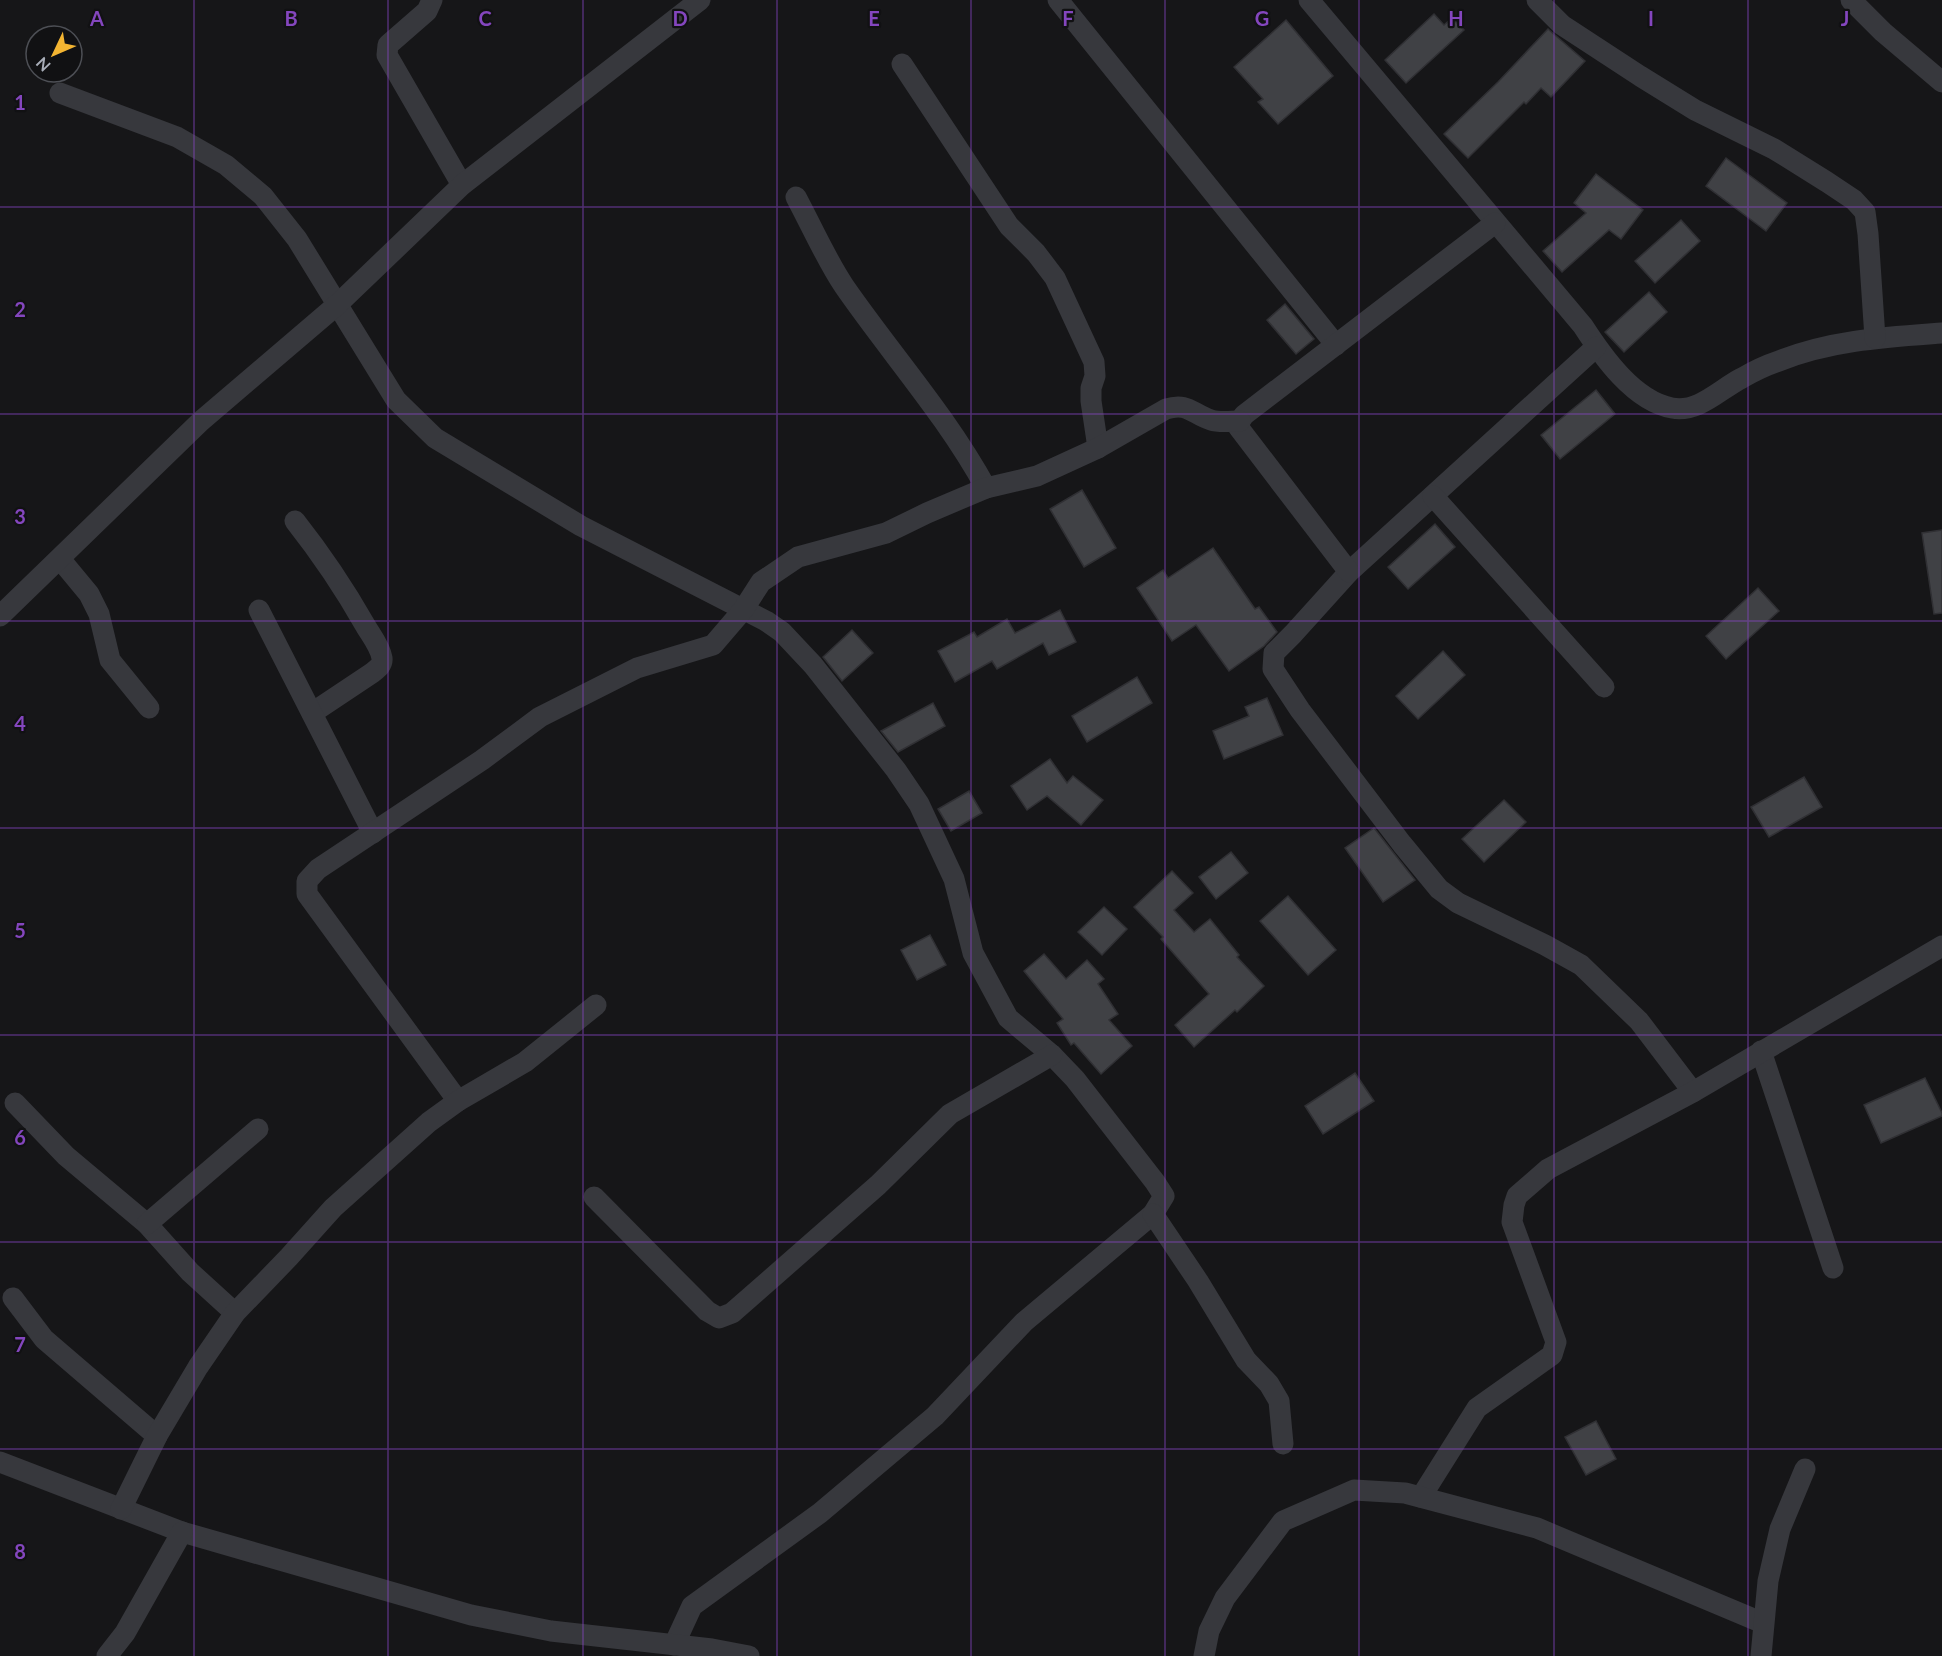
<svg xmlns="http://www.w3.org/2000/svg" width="1942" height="1656" font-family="Lato,sans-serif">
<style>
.building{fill:#404145;stroke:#303034;stroke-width:1.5}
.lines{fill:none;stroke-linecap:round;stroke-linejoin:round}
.minor{stroke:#37383d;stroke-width:21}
.grid{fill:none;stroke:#8446be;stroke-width:1.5;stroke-opacity:0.55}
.grid-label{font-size:20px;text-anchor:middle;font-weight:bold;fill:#8446be;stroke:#111113;stroke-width:4.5;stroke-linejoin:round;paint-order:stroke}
</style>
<rect width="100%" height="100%" fill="#161618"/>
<g class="building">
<polygon points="1434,14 1444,25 1452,18 1464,30 1406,83 1385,60"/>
<polygon points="1286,20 1333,76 1278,124 1258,102 1263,99 1234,67"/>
<polygon points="1548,29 1585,61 1551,97 1541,88 1526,104 1524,102 1468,158 1444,134 1498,82"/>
<polygon points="1726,158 1787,203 1766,231 1706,186"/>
<polygon points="1596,174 1643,210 1621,239 1609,230 1562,272 1543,251 1586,213 1574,203"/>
<polygon points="1681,220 1700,241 1655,283 1635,261"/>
<polygon points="1649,292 1667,312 1624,352 1605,332"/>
<polygon points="1285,304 1314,339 1296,354 1267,320"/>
<polygon points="1596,390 1615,414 1560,459 1541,435"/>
<polygon points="1082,490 1116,548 1084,567 1050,509"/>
<polygon points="1435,524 1455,547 1408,589 1388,567"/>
<polygon points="1942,530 1942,613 1934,614 1922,533"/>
<polygon points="1213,548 1255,609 1259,607 1277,632 1264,646 1229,671 1196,625 1172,641 1137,588 1163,570 1168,578"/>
<polygon points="1758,588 1779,611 1726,659 1706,636"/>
<polygon points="1060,610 1076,642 1049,655 1043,643 997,669 992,661 955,682 938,651 974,632 977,637 1007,619 1015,633"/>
<polygon points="852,630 873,653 842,681 823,657"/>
<polygon points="1443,651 1465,675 1418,719 1396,696"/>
<polygon points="1137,677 1152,703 1087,742 1072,716"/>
<polygon points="1267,698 1283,735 1224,759 1213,731 1249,716 1245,707"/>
<polygon points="933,703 945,726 898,752 881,731"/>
<polygon points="1050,759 1067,783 1073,776 1103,800 1081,825 1047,796 1027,810 1011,786"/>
<polygon points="1804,777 1822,807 1769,837 1751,807"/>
<polygon points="969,791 982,813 951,831 938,809"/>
<polygon points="1504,800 1526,822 1484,862 1462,839"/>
<polygon points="1374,828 1415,880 1383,902 1345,848"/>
<polygon points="1231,852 1248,873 1216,899 1199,877"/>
<polygon points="1172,871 1193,893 1174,910 1194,932 1210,919 1239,955 1237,957 1264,986 1237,1012 1235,1010 1194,1047 1175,1025 1209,994 1161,939 1163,937 1134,907"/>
<polygon points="1288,896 1336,950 1308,975 1260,921"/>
<polygon points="1104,907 1127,929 1102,955 1078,932"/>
<polygon points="930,935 946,965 917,980 901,950"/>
<polygon points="1044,954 1066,979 1087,960 1104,979 1098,984 1118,1014 1109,1020 1132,1046 1101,1074 1074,1043 1071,1045 1057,1023 1063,1019 1024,971"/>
<polygon points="1355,1073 1374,1101 1323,1134 1305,1106"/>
<polygon points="1925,1078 1942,1113 1942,1116 1881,1143 1864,1105"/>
<polygon points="1596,1421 1616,1459 1586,1475 1565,1437"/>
</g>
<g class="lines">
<g class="minor">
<polyline points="432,0 427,11 388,45 387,55 462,185"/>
<polyline points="1058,0 1336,345"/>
<path d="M1309,0L1583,326C1603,357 1634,401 1672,408C1699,413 1720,389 1742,378C1754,371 1767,365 1779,361C1831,340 1888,337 1942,333"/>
<polyline points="1537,0 1562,25 1640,76 1695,110 1774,149 1827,182 1854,200 1865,212 1868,234 1875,338"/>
<polyline points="1851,0 1883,32 1942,82"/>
<polyline points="902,64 1009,226 1036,253 1055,278 1094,362 1095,376 1091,388 1091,401 1098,448"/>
<polyline points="60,93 177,137 226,165 263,196 297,239 396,400 435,438 581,526 766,621 782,632 813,665 896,770 919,804 954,879 973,953 1008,1018 1052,1055 1075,1079 1155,1182 1164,1196 1153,1214 1024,1322 935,1416 820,1513 692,1606 674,1645"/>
<path d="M796,197C812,227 826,259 844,286C891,354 946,415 986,488"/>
<polyline points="1596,347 1349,572 1293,634 1274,653 1273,669 1300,710 1402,844 1439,889 1458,903 1545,945 1581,965 1639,1021 1693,1092"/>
<polyline points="1433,496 1604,687"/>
<path d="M295,521C321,554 344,588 365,625C370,634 380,646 382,658C383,665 377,669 372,673L312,713"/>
<polyline points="60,559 89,594 99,614 110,660 149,708"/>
<polyline points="1349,572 1239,428 1240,421 1244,415 1495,223"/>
<polyline points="259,610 373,833"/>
<polyline points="0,616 201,421 338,304 462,185 700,0"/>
<polyline points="1761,1051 1833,1268"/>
<path d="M458,1101L307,894V881L318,869L482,760L540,717L637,668L713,645L743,610L761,582L798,557L886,533L927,513L986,488L1037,476L1098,448L1166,409C1188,402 1192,414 1211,420C1220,423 1231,421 1240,421"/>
<polyline points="15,1103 66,1156 147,1224 190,1272 235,1313"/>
<polyline points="594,1197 707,1311 719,1318 732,1313 878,1185 950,1114 1052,1055"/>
<polyline points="1153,1214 1198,1281 1246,1360 1269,1384 1279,1401 1283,1444"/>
<polyline points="147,1224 258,1129"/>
<polyline points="13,1298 44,1339 157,1436"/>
<polyline points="0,1462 182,1532 471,1615 551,1631 712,1649 749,1656"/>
<polyline points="1421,1497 1477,1408 1552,1355 1556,1342 1512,1222 1514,1205 1517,1196 1548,1169 1693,1092 1942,946"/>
<polyline points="121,1509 157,1436 198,1367 235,1313 289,1257 333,1208 429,1122 458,1101 525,1062 596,1005"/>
<polyline points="107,1656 125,1633 182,1532"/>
<polyline points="1204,1656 1209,1631 1225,1598 1283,1521 1354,1490 1405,1493 1537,1528 1763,1623"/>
<polyline points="1761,1656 1768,1581 1780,1529 1805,1469"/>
</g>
</g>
<path class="grid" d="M194,0V1656M388,0V1656M583,0V1656M777,0V1656M971,0V1656M1165,0V1656M1359,0V1656M1554,0V1656M1748,0V1656M0,207H1942M0,414H1942M0,621H1942M0,828H1942M0,1035H1942M0,1242H1942M0,1449H1942"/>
<g class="grid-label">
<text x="97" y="26">A</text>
<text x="291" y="26">B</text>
<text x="485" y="26">C</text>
<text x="680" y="26">D</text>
<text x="874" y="26">E</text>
<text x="1068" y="26">F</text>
<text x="1262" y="26">G</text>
<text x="1456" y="26">H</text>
<text x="1651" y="26">I</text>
<text x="1845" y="26">J</text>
<text x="20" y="110">1</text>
<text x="20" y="317">2</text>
<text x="20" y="524">3</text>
<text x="20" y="731">4</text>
<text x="20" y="938">5</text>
<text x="20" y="1145">6</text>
<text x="20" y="1352">7</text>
<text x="20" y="1559">8</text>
</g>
<g transform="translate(54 54) rotate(226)"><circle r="28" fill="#111113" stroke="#4d4f55" stroke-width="1.5"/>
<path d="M0-4.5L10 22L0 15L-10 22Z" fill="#f4b532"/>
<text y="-9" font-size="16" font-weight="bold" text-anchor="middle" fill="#a8adb8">N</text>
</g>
</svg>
